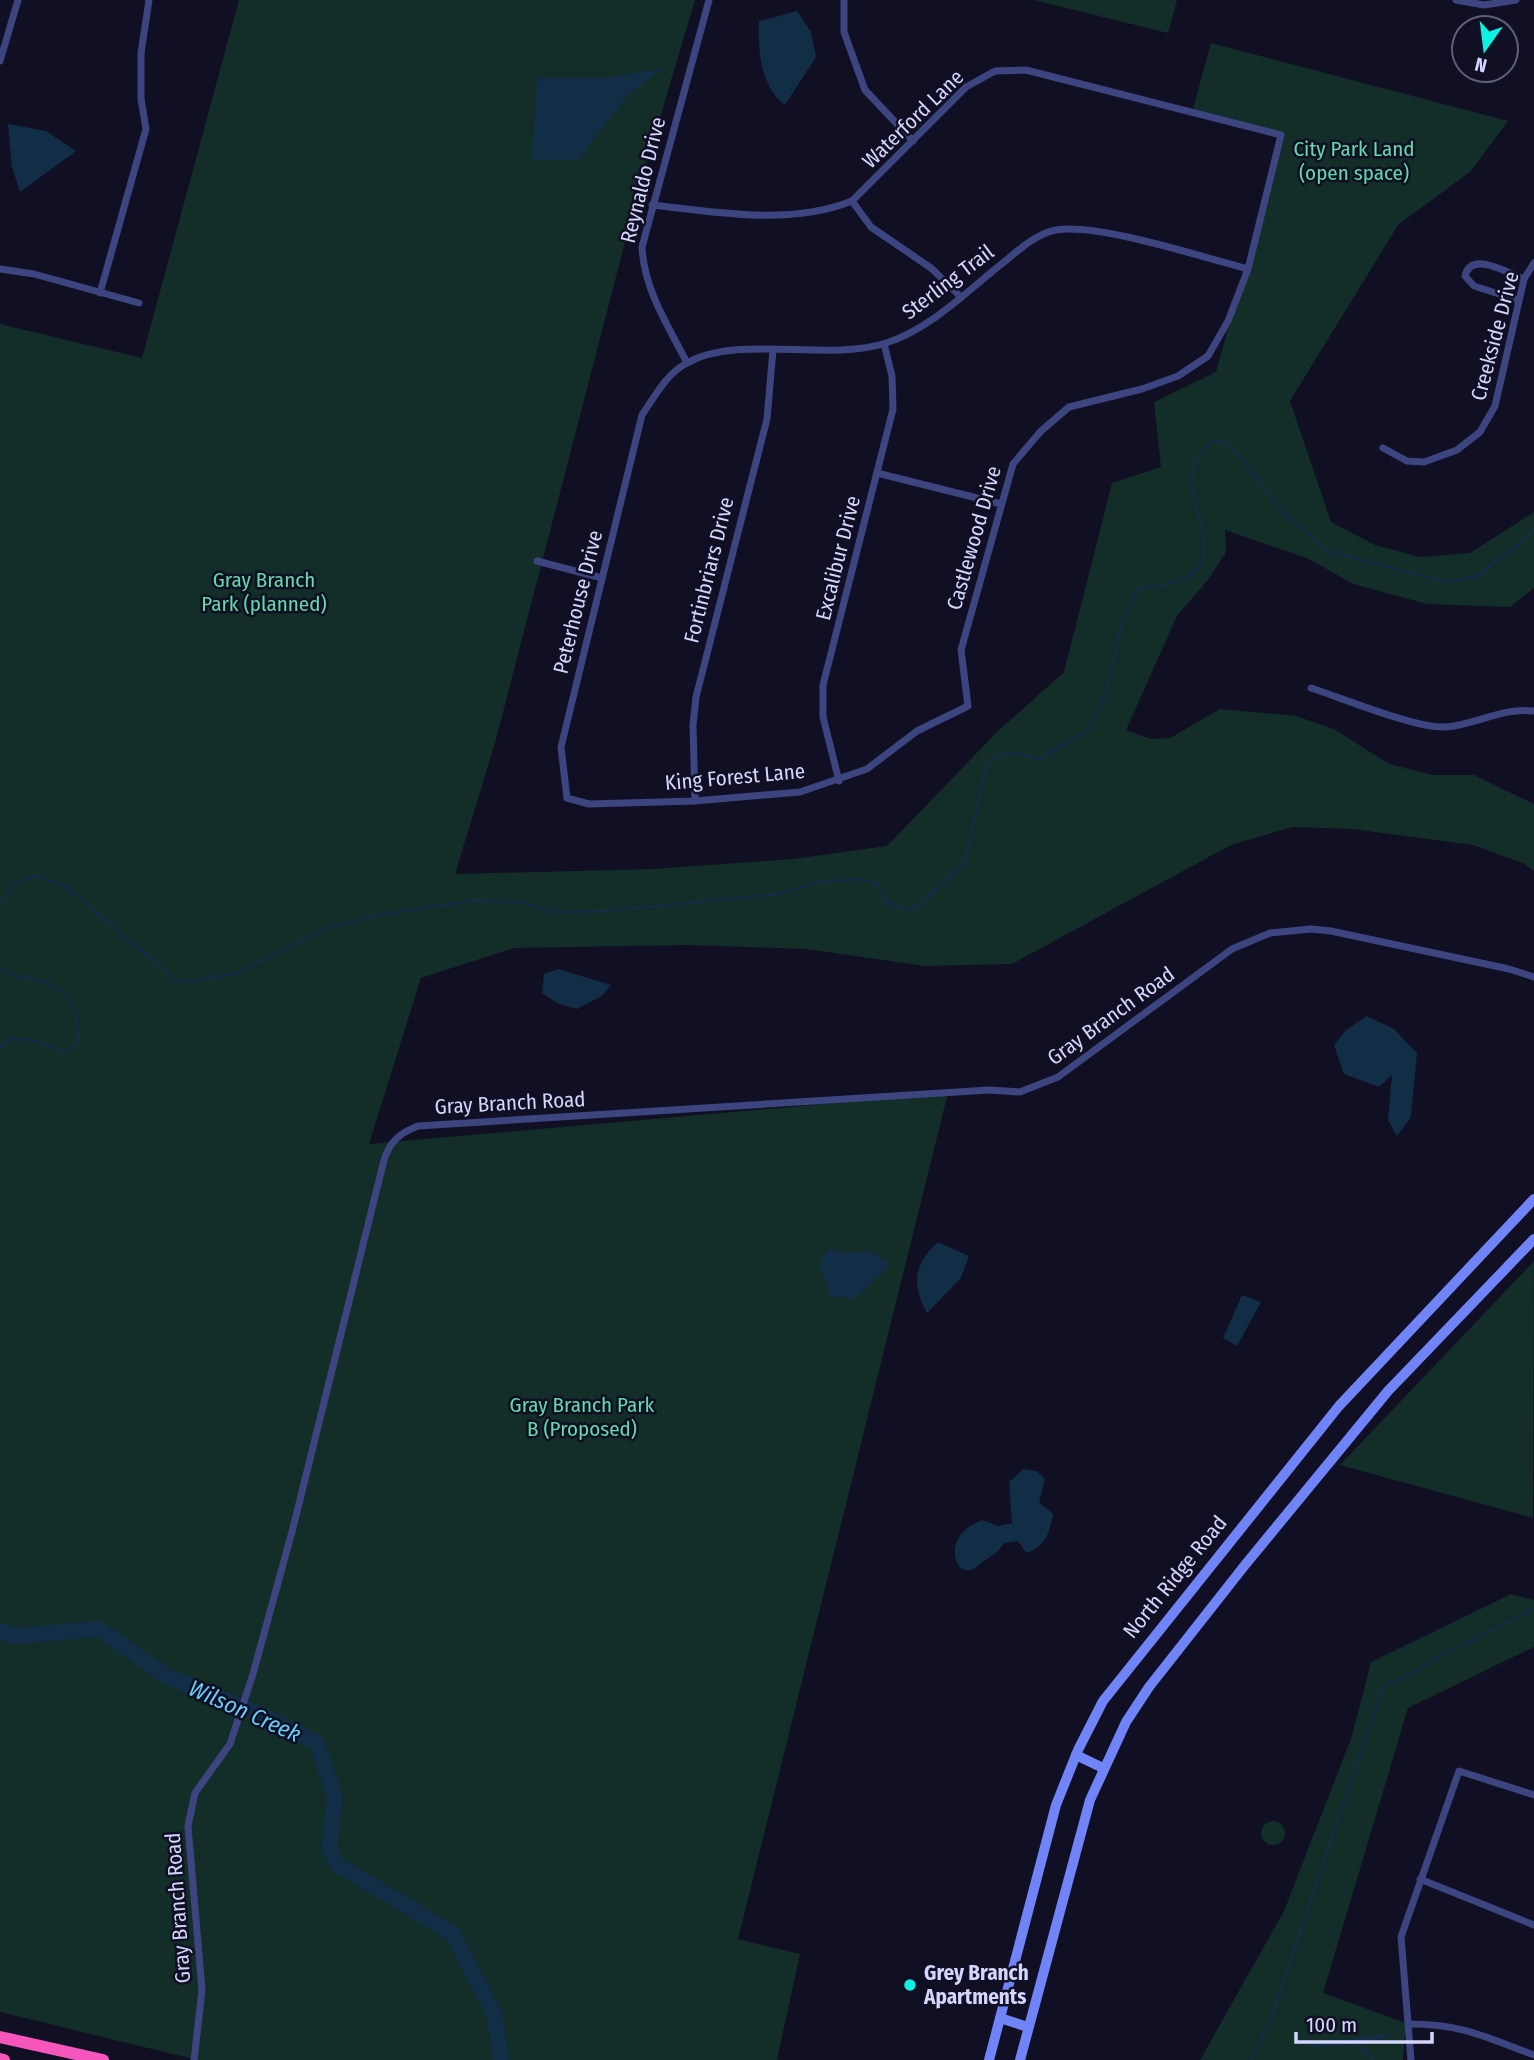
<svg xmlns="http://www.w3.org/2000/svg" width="1534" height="2060" font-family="'Fira Sans Condensed',sans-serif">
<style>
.green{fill:#132d28}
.water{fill:#112e46}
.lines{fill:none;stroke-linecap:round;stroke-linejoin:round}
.stream{stroke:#112e46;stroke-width:2.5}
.river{stroke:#112e46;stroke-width:16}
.street{stroke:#3d4580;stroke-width:7}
.secondary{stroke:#7083f7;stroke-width:10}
.highway{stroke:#f656bc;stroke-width:12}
.poi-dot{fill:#0df0e2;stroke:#100f23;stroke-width:2.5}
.labels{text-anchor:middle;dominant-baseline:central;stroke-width:5;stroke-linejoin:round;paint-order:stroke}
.street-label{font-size:21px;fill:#d4d6fd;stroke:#100f23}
.park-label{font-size:21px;fill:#64d9a9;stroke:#100f23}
.poi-label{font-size:21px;font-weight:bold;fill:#d4d6fd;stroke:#100f23;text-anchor:start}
.water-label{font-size:23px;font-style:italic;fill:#68ccf7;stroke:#100f23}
</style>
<rect width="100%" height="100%" fill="#100f23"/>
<g class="green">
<polygon points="239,0 695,0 638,192 495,743 455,874 653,869 793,859 887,846 997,732 1064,672 1112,483 1161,467 1154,402 1216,372 1281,135 1192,112 1211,43 1508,121 1471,171 1398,225 1290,401 1331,522 1375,545 1420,557 1470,553 1534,512 1534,588 1510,607 1427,604 1353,584 1309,559 1225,530 1226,552 1207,581 1177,616 1126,730 1151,739 1170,738 1220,709 1296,716 1334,729 1389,764 1433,775 1474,775 1534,804 1534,871 1525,864 1473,845 1353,829 1292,827 1231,845 1012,964 925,966 806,949 687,945 514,948 421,978 369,1144 948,1093 738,1939 800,1954 777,2060 197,2060 0,2012 0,324 142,358"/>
<polygon points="1034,0 1177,0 1168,33"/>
<polygon points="1534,1261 1533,1518 1340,1465"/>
<polygon points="1511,1594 1534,1600 1534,1647 1408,1708 1323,1993 1406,2023 1403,2060 1200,2060 1284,1911 1352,1736 1371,1662"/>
<circle cx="1273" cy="1833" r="12"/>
</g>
<g class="water">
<path d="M797,11L811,32L816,57L785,105C760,87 758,50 759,21Z"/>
<polygon points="663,68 628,95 578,160 532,160 537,78 603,78"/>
<polygon points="8,124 46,131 76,151 20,192 12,167"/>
<polygon points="558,969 611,985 602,996 577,1009 559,1004 542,993 544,974"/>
<polygon points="1367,1016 1394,1029 1417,1053 1411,1117 1397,1136 1388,1120 1392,1075 1379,1087 1344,1074 1334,1045 1346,1030"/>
<path d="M938,1242L969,1256L961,1278L927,1313C911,1284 914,1264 938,1242Z"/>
<polygon points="828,1249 848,1253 870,1251 891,1264 855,1299 831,1296 819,1264"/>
<polygon points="1242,1295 1261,1302 1237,1346 1223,1338"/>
<path d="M1023,1469L1037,1471L1045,1479L1039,1502L1053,1514C1050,1532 1045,1548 1026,1553L1018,1541L1004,1543C998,1553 993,1555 984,1561C979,1564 976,1569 970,1570C955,1572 952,1551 957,1541C962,1530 972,1524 982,1520L998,1526L1012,1523L1009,1482Z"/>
</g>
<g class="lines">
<g class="stream">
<path d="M0,904L16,882L36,876L64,885L176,980L191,982L240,972L325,928L386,914L477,900L524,903L554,912L604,911L777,894L820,882L860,879L878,884L884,900L905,910L917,907L965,862L987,762L1009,752L1040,759L1090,729L1107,690L1122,621L1137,590C1152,586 1176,584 1189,575C1237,545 1156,482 1214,440L1228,443L1281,510L1327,551L1447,582L1477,576L1520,544L1534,529"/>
<path d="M0,968C18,981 35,976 52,985C72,996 79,1020 79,1042C64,1057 55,1050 39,1042C32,1038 19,1039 11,1039L0,1047"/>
<polyline points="1356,2043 1388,2035 1310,2046 1356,2043 1373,2060"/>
<polyline points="1251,2060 1273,2013 1383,1687 1531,1610"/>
</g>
<polyline class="river" points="0,1631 15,1636 99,1629 166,1676 271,1719 317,1743 335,1797 329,1850 338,1865 452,1933 494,2013 501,2060"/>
<g class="street">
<polyline points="844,0 844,32 865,90 913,141"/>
<polyline points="1456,0 1484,5 1516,0"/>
<polyline points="0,61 18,0"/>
<polyline points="852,201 871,227 931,268 961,297"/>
<path d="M652,205C717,212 789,226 852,201L966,87L995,71L1026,70L1281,135L1248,269L1228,321L1208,356L1178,376L1142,389L1069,407L1041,431L1013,464L961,650L968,706L917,731L867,769L800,792L695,801L589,804L567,798L561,747L642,415C655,396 666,374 687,363C739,334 827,362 886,343C929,329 963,295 999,266C1016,253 1034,234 1056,230C1099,223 1201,257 1248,269"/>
<polyline points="0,269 34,274 139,303"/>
<polyline points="100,293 146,129 141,99 141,53 149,0"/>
<path d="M1518,300L1474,286L1465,276C1471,250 1508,273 1524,279"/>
<path d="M687,363C668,325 644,290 642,247L709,0"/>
<polyline points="1383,448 1407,461 1424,462 1457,450 1480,432 1495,406 1524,279 1534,263"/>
<polyline points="877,473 1001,504"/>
<polyline points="537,561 602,578"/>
<path d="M1311,688C1342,698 1417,729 1445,727C1477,725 1501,707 1534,711"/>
<polyline points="839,781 823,717 823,685 893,409 892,376 884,344"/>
<polyline points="695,801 693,725 696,697 767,419 773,350"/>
<polyline points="1420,1879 1534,1925"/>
<path d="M1409,2024C1463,2024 1485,2037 1534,2055"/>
<path d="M194,2060L202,1990L188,1826L195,1793L230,1744L253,1674L293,1528L384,1160C390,1141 400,1133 418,1126L989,1090L1020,1092L1058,1077L1232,949L1270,933L1311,929L1331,931L1509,969L1534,977"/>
<polyline points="1411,2060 1401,1937 1459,1771 1534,1795"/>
</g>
<g class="secondary">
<polyline points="1076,1755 1103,1768"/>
<polyline points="1000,2018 1028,2027"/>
<polyline points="989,2060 1056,1805 1078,1750 1103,1701 1339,1406 1534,1199"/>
<polyline points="1020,2060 1090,1800 1126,1722 1149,1687 1245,1565 1388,1391 1534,1239"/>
</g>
<g class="highway">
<polyline points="0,2037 103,2060"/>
<polyline points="0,2059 4,2060"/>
</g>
</g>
<circle class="poi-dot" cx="910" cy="1985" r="7"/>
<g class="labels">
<g class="street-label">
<text transform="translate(913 119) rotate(-44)">Waterford Lane</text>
<text transform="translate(643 180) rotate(-76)">Reynaldo Drive</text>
<text transform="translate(948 282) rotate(-37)">Sterling Trail</text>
<text transform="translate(1495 336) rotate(-75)">Creekside Drive</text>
<text transform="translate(974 538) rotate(-74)">Castlewood Drive</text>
<text transform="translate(838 558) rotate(-76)">Excalibur Drive</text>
<text transform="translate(709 570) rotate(-76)">Fortinbriars Drive</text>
<text transform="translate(578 602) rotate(-76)">Peterhouse Drive</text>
<text transform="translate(735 777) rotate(-5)">King Forest Lane</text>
<text transform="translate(1111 1016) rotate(-36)">Gray Branch Road</text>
<text transform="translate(510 1103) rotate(-3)">Gray Branch Road</text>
<text transform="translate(1175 1577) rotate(-51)">North Ridge Road</text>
<text transform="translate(178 1908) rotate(-94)">Gray Branch Road</text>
</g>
<g class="park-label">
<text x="1354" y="149">City Park Land<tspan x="1354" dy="24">(open space)</tspan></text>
<text x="264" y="580">Gray Branch<tspan x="264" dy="24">Park (planned)</tspan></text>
<text x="582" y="1405">Gray Branch Park<tspan x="582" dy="24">B (Proposed)</tspan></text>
</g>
<g class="poi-label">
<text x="924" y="1973">Grey Branch<tspan x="924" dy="24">Apartments</tspan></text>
</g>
<g class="water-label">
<text transform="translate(245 1711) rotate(24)">Wilson Creek</text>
</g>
</g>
<g transform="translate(1485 49) rotate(194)"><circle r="33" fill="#100f23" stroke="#5e5f7a" stroke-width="2"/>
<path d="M0-5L12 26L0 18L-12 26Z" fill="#0df0e2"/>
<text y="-10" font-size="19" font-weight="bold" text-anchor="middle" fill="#d4d6fd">N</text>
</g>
<path d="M1296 2032v10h136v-10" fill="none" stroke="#d4d6fd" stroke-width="3.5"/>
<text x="1306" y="2032" font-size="21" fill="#d4d6fd" stroke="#100f23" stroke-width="5" paint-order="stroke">100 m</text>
</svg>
